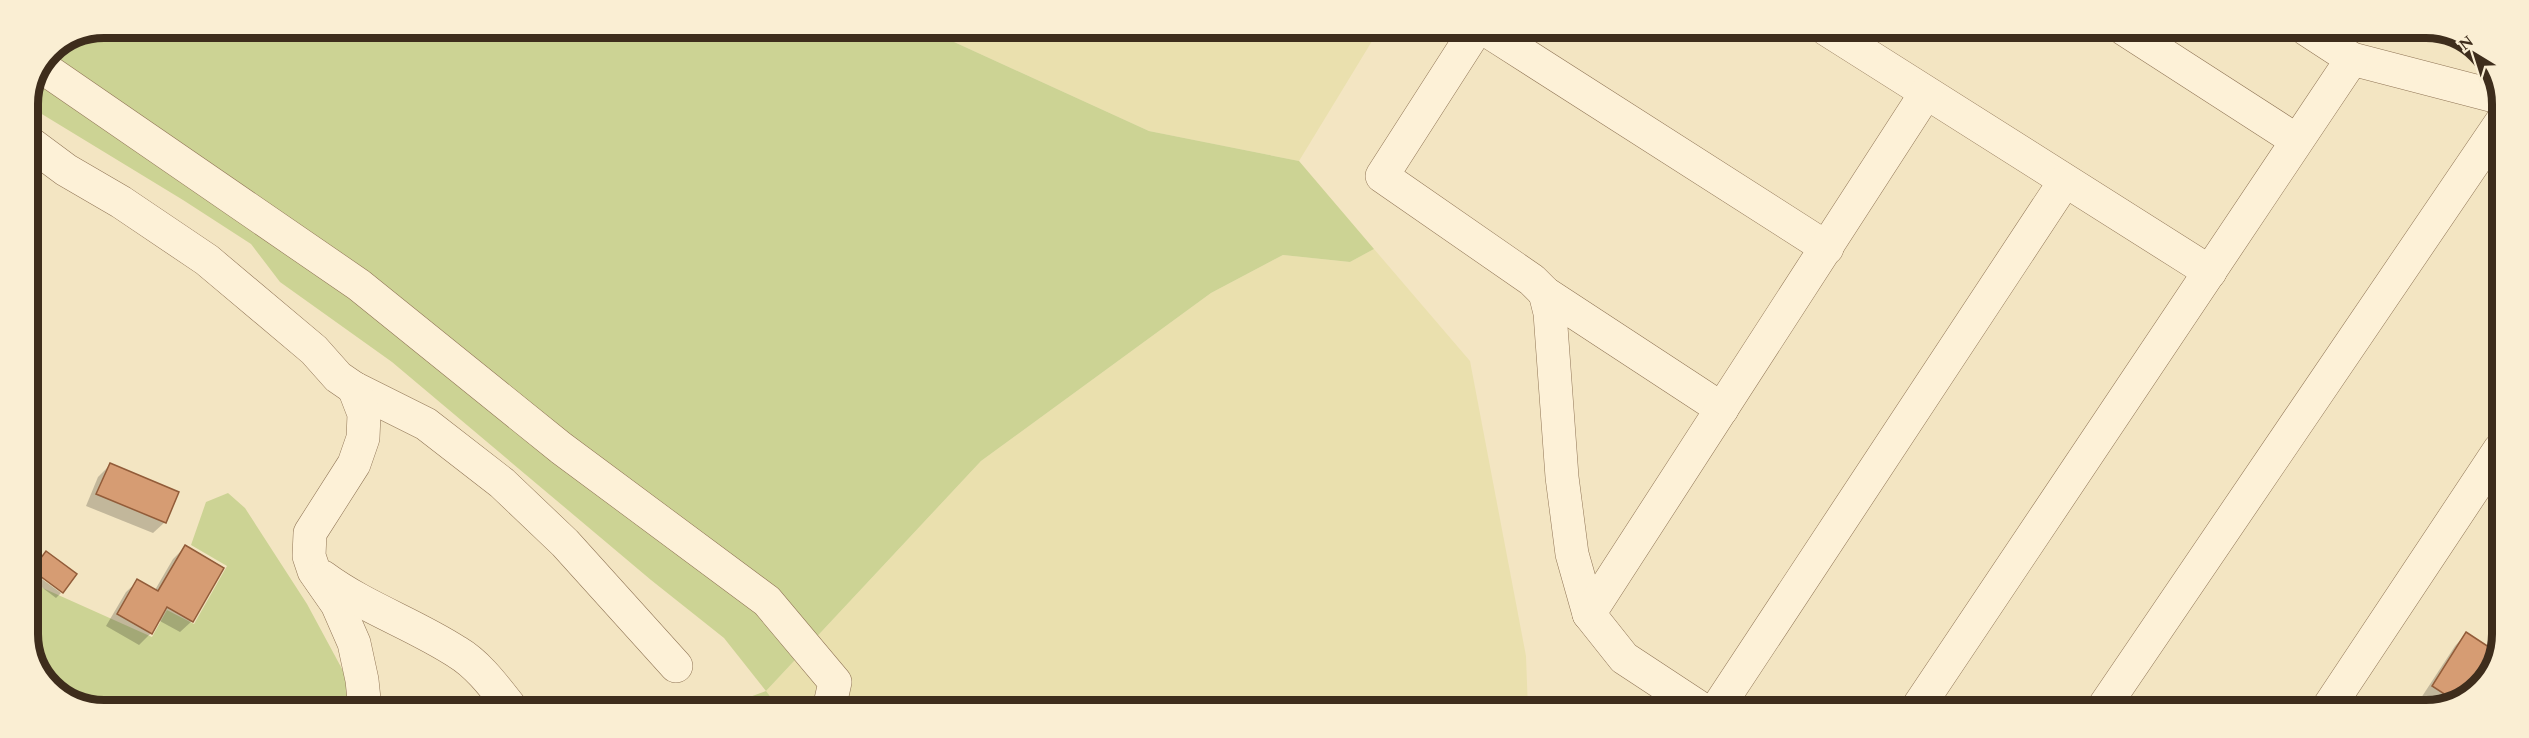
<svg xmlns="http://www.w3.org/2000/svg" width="2529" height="738" font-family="Spectral,serif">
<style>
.farmland{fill:#eae0ae}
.green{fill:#ccd394}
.shadow{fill:#0003}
.building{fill:#d69c73;stroke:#925c39;stroke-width:1.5}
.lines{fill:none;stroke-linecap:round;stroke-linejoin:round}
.minor-casing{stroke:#907556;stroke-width:34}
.minor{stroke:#fdf1d7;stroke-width:33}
.rim{fill:none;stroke:#3e2d1c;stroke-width:8}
</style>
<rect width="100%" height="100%" fill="#f3e5c2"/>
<g class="farmland">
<polygon points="916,28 1380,28 1299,161 1149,131 941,36"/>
<polygon points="1374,249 1470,361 1526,656 1528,710 780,709 766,691 981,461 1211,293 1283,255 1350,262"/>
</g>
<g class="green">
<polygon points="104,27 916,28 941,36 1149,131 1299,161 1374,249 1350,262 1283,255 1211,293 981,461 766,691 780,709 729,709 736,702 766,691 724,638 651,580 392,362 280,282 251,244 183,200 27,105 50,49"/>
<polygon points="228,493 245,508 307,604 348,680 351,709 84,708 46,685 27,640 27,581 152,637 167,610 194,624 227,566 191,545 206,502"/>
</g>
<g class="shadow">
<polygon points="110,465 165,522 153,533 86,506 98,477"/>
<polygon points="185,547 192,621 180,632 158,620 151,633 139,645 106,626 126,592 138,581 155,590 173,559"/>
<polygon points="31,571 61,593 56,598 27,576"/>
<polygon points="2466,634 2496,653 2468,696 2436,707 2421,698 2455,646"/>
</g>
<g class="building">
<polygon points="110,463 179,492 166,523 96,494"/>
<polygon points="185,545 224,568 193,622 167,607 152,634 117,614 137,579 158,591"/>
<polygon points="27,551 34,556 27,564"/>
<polygon points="46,551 77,574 63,593 32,570"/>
<polygon points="2466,632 2498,653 2471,695 2455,701 2432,686"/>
<polygon points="2420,703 2430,709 2415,711"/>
</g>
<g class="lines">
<defs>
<g id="minor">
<polyline points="1477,28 1382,176 1532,280 1545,293 1722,409"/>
<polyline points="1483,28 1827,248"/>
<polyline points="1826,29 2210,272"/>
<polyline points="2124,29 2296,140"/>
<polyline points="2306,29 2352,59 2502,98"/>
<polyline points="42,67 359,285 561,448 767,601 835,682 829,709"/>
<polyline points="27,141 66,170 121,202 207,260 314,350 338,377 354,388 426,424 502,483 565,543 676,666"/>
<polyline points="1545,293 1550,313 1562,477 1572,554 1589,614 1624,658 1703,710"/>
<polyline points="354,388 364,414 363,438 354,464 310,533 309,556 314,571 337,604 354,643 362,680 365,709"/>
<path d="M323,577C365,608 414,624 457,652C479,665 496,689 512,709"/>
<polyline points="1589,614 1926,93"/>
<polyline points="1716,710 2065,181"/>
<polyline points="1916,710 2352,59"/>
<polyline points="2101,711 2502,121"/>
<polyline points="2326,711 2500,449"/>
</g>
</defs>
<use href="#minor" class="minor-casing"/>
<use href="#minor" class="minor"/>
</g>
<path d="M0 0H2529V738H0ZM104 38H2426A66 66 0 0 1 2492 104V634A66 66 0 0 1 2426 700H104A66 66 0 0 1 38 634V104A66 66 0 0 1 104 38Z" fill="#faeed3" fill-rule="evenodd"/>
<path class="rim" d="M104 38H2426A66 66 0 0 1 2492 104V634A66 66 0 0 1 2426 700H104A66 66 0 0 1 38 634V104A66 66 0 0 1 104 38Z"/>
<g transform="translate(2475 54) rotate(322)" stroke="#faeed3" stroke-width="4.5" paint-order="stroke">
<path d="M0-4.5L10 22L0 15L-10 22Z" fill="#3e2d1c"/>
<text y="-9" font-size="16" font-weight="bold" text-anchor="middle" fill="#3e2d1c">N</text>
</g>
</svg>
